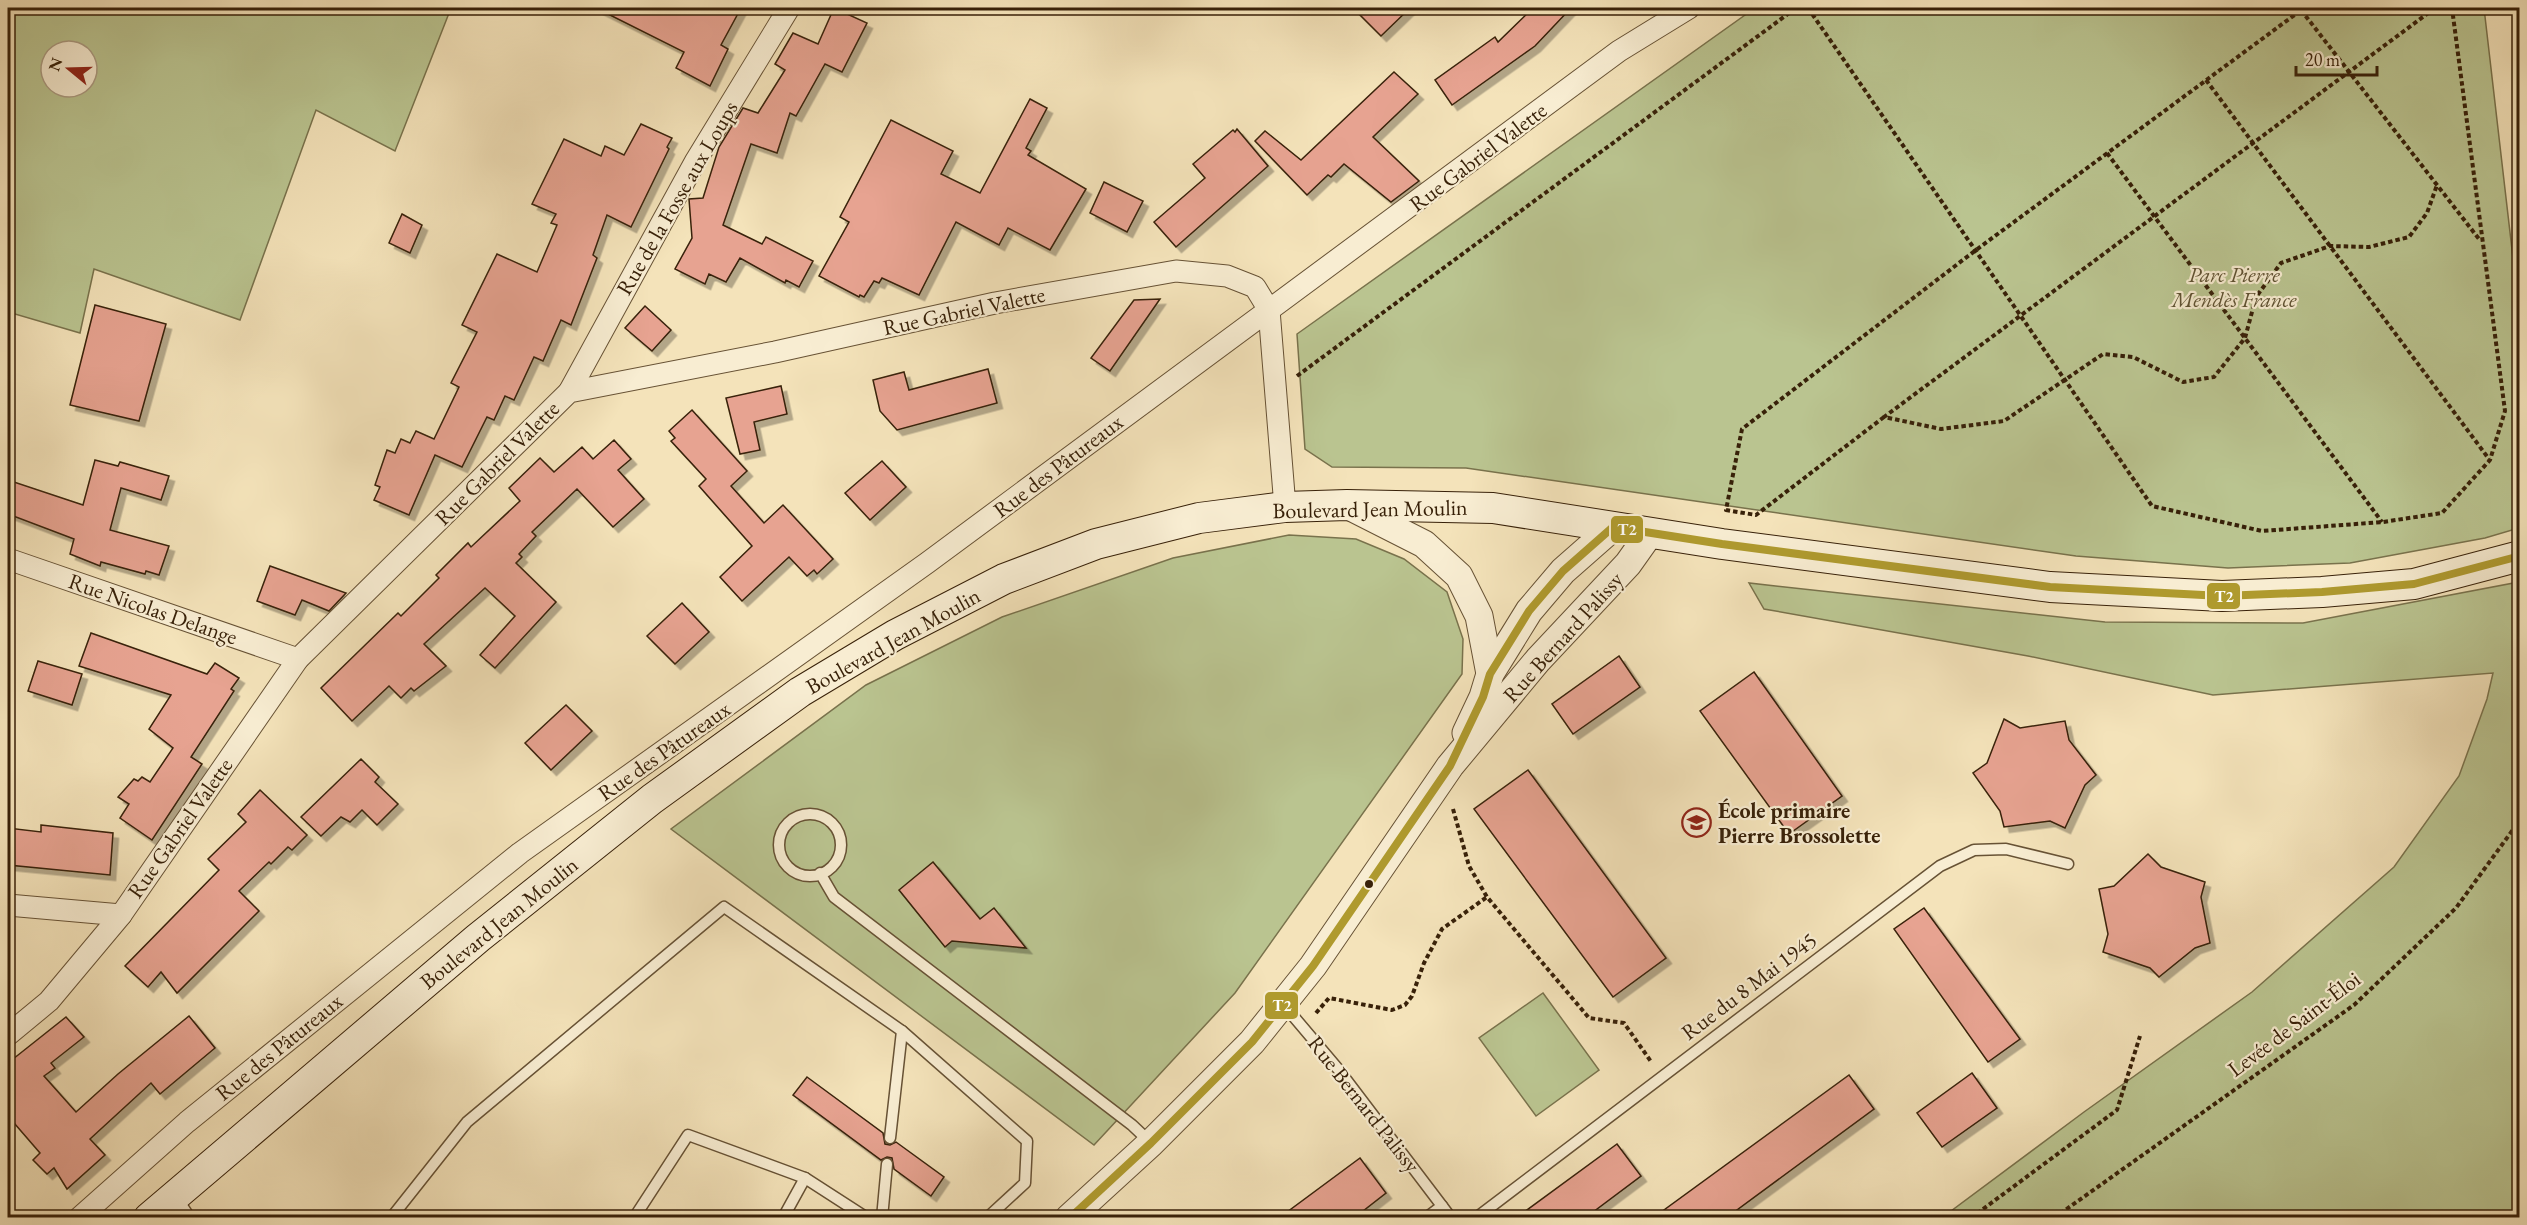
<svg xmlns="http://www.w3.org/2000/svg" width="2527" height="1225" font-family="'EB Garamond',serif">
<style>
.green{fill:#bac490;stroke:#79724c;stroke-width:1.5;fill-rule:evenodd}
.building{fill:#e7a391;stroke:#382109;stroke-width:1.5;filter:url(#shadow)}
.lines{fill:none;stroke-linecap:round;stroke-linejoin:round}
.service-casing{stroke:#675235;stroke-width:13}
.minor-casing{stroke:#675235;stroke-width:23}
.tertiary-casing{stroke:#675235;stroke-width:29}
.secondary-casing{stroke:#382109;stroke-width:32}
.path{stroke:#382109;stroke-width:4;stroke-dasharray:4.5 3;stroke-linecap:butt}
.service{stroke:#f8edd2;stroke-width:10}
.minor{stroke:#f8edd2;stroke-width:21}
.tertiary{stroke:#f8edd2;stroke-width:27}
.secondary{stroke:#f8edd2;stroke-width:30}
.bus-1-casing{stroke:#f8edd2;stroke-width:12}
.bus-1{stroke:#af9a2e;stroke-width:8}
.bus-dot{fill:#382109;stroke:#f8edd2;stroke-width:2}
.labels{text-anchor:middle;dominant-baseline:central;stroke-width:4.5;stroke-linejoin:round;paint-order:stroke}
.street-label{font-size:22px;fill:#382109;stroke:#f8edd2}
.park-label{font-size:22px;font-style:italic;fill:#5f5232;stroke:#f8edd2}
.poi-label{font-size:22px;font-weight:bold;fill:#382109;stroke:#f8edd2;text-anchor:start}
.line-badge{stroke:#f8edd2;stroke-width:2}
.badge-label{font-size:16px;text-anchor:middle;font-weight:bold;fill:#fff}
</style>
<defs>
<filter id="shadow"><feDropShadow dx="5.5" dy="5.5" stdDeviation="0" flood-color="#0004"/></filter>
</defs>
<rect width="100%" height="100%" fill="#f4e3ba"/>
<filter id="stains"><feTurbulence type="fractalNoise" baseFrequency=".00333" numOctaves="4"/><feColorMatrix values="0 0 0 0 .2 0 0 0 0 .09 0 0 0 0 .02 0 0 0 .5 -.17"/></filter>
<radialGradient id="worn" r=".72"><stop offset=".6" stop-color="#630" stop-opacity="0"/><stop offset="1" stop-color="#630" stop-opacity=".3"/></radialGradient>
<g class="green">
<path d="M8,8H451L395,151L316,110L240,320L94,269L80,333L8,312ZM51,51H87V87H51Z"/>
<polygon points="1755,8 2484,8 2519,310 2519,528 2485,538 2350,563 2228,568 2076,556 1466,468 1332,467 1305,449 1297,334"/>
<polygon points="1289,535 1356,539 1404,559 1447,592 1463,639 1462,674 1235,993 1094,1145 671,829 866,685 1002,617 1173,558"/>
<polygon points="2519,582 2519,1217 1943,1217 2084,1112 2252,992 2394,867 2459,776 2487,699 2493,673 2213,695 2028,656 1764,609 1749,583 2105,622 2303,623"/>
<polygon points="1543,993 1599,1070 1536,1116 1479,1038"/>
</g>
<g class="building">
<polygon points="596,8 741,8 721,45 728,49 710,86 676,68 684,52"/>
<polygon points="834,8 867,23 842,72 825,64 796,116 790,113 777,153 751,144 723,225 762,244 766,237 813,261 799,287 786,280 785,283 740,258 726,282 709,274 705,284 675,269 692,238 689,199 703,198 719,147 743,108 758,113 785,70 775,64 793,33 818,44"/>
<polygon points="1353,8 1410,8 1381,36"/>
<polygon points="1533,8 1571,8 1535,46 1452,105 1435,80 1495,37 1498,42"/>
<polygon points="1394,72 1418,94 1373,137 1419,181 1391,202 1344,164 1331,177 1328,175 1307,195 1255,141 1265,131 1301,160"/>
<polygon points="1030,99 1047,108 1026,148 1031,151 1028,155 1086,189 1050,250 1008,228 999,245 956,222 919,295 882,278 879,283 874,281 864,297 860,295 859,297 819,276 849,222 840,217 891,120 953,151 941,174 980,193"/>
<polygon points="641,124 672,138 667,147 669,149 631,227 607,215 593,255 597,258 571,325 561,320 543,361 534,357 514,400 505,396 494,420 487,417 462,467 435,455 409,515 374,500 380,487 375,485 387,450 395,453 401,439 410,443 416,431 434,439 459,387 451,383 477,332 462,325 497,254 537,272 557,225 551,223 556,214 532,204 564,139 601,156 605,146 624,155"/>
<polygon points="1237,129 1268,166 1176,247 1154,222 1205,178 1193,164 1233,130 1235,132"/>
<polygon points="1104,182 1143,201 1127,232 1090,213"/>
<polygon points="402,214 422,225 410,253 389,243"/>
<polygon points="1160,299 1110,371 1091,358 1134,300"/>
<polygon points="95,305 166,324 139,421 70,405"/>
<polygon points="645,306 671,330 652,351 625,328"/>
<polygon points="988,369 997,403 897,430 880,411 873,380 904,372 909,390"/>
<polygon points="781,386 787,414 754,422 760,450 740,454 726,398"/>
<polygon points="692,410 747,471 731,486 764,523 783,505 833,559 817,574 814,570 807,576 789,557 742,601 720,577 752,546 699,486 706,479 671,441 675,438 669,431"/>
<polygon points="614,440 631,459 618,470 644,499 613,527 577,489 532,532 536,536 519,554 522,557 516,563 556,602 495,668 480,655 515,616 485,588 424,644 446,666 414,691 411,688 401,698 389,686 352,721 321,688 398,613 401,616 439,578 436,575 468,543 471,547 520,501 509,488 540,458 554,472 582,447 593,459"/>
<polygon points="95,460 118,466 120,462 169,476 161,500 121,488 110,530 169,546 159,575 146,571 145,574 101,562 100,566 70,554 74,539 8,514 8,480 83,505"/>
<polygon points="882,461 906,487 870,520 845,493"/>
<polygon points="270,566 346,593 329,611 302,600 295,615 257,601"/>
<polygon points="682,603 709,632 675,664 647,636"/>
<polygon points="91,633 207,674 215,663 239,678 231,689 234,691 191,757 202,764 152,840 120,818 129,804 118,797 134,779 138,781 142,777 150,782 173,748 149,729 171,695 79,666"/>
<polygon points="1619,656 1640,687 1573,734 1552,704"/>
<polygon points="38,661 82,674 72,705 28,691"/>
<polygon points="1754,672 1842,796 1789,834 1700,711"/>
<polygon points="566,705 592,731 551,770 525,743"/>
<polygon points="2004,719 2020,728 2065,721 2069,740 2096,775 2085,785 2065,828 2050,821 2004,827 2000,811 1973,773 1987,763"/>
<polygon points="361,759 379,777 375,782 398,804 377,825 362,810 350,822 341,817 321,836 301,817"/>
<polygon points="1528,770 1666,958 1613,997 1474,809"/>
<polygon points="260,790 307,835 292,850 288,847 271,864 269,862 239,891 259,911 177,993 161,972 148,987 125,966 219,870 208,859 246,822 238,814"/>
<polygon points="41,825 113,833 110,875 8,865 8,828 41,832"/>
<polygon points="2148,854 2161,867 2205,882 2201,897 2210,943 2195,948 2159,977 2150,968 2103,952 2108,934 2099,889 2114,886"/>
<polygon points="933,862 980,919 994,908 1026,948 952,941 945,947 899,890"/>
<polygon points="1924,908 2020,1039 1988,1062 1894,929"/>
<polygon points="189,1016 215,1048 160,1094 151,1083 90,1139 105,1155 67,1189 54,1168 47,1174 33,1160 40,1153 8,1116 8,1063 66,1017 84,1037 51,1063 55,1068 44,1076 76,1112 118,1074"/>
<polygon points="1972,1073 1997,1108 1942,1147 1917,1113"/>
<polygon points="1849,1075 1874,1109 1726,1218 1653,1218"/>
<polygon points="807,1077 883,1133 885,1144 890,1145 896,1142 944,1177 931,1196 894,1169 892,1158 887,1157 881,1160 793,1095"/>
<polygon points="1617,1144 1641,1176 1585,1218 1516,1218"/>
<polygon points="1360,1158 1386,1193 1354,1218 1279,1218"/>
</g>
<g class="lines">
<defs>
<g id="service">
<circle cx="810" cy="845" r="31"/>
<polyline points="820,873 834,897 1132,1125 1151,1143"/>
<polyline points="1283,1004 1338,1069 1442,1206"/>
<polyline points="890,1138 902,1031"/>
<polyline points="177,1198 190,1218"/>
<polyline points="391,1218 467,1122 724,907 902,1031 1027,1141 1025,1183 987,1218"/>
<polyline points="634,1218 688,1135 805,1178 867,1218"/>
<polyline points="783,1218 805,1178"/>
<polyline points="882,1218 887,1164"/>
<polyline points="1426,1218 1442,1206 1451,1218"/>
<polyline points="1476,1218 1940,866 1974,850 2006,849 2068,864"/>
</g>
<g id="minor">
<polyline points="1269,310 1285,507"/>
<polyline points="569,392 695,162 789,8"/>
<polyline points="8,559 298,659"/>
<polyline points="8,905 121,915"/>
<polyline points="8,1035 49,1001 121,915 298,659 569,392 775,352 995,303 1176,271 1227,276 1255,287 1269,310 1619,51 1689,8"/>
<polyline points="79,1218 187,1122 520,853 927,563 1269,310"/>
</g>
<g id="tertiary">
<polyline points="1347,505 1424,544 1459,576 1479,616 1490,674"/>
<polyline points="1466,733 1483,697 1490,674 1529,611 1563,571 1613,527"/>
<polyline points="1069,1218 1151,1143 1252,1042 1313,966 1450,766 1538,660 1628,564 1650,533"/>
</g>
<polyline id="secondary" points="149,1218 478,938 652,799 800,692 895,635 1004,579 1096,544 1199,518 1285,507 1347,505 1493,508 1722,544 2050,587 2222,596 2322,592 2414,584 2520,556"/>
</defs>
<use href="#service" class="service-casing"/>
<use href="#minor" class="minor-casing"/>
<use href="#tertiary" class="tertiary-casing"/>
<use href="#secondary" class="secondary-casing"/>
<g class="path">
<polyline points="1808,8 2152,506 2262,531 2383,522 2442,513 2490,460 2505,411 2452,8"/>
<polyline points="2435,8 1884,417 1941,429 2004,421 2103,354 2133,357 2183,382 2214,377 2245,338 2256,297 2281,263 2330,246 2369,247 2409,237 2427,213 2437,185"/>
<polyline points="2301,10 2479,239"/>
<polyline points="2206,80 2489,459"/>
<polyline points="2107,153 2382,522"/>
<polyline points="1297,376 1796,8"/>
<polyline points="1884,417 1756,515 1726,510 1742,429 1976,250 2304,8"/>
<polyline points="1453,809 1469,866 1487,897 1589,1018 1624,1023 1652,1063"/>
<polyline points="1316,1013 1329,998 1392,1010 1405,1005 1412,996 1424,963 1442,929 1487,897"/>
<polyline points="1971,1218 2117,1110 2140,1036"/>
<polyline points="2054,1218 2354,1005 2456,908 2520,820"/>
</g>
<use href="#service" class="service"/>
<use href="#minor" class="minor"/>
<use href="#tertiary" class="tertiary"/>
<use href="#secondary" class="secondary"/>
<defs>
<polyline id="bus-1" points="1070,1218 1151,1143 1252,1042 1313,966 1450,766 1483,697 1490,674 1529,611 1563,571 1613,527 1722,544 2050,587 2222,596 2322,592 2414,584 2520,556"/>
</defs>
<use href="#bus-1" class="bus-1-casing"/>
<use href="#bus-1" class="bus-1"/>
</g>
<defs>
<symbol id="school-ring" viewBox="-11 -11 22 22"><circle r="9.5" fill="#f8edd2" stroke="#8f2418" stroke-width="1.5"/><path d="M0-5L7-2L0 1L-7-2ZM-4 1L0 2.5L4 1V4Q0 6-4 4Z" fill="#8f2418"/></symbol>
</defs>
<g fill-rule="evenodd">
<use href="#school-ring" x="1680" y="806" width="33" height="33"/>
</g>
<circle class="bus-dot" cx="1369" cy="884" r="5"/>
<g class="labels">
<g class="street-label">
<text transform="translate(1478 157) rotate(-37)">Rue Gabriel Valette</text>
<text transform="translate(677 198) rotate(-60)">Rue de la Fosse aux Loups</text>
<text transform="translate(964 311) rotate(-12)">Rue Gabriel Valette</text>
<text transform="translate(497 463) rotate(-45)">Rue Gabriel Valette</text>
<text transform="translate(1058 466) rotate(-37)">Rue des Pâtureaux</text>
<text transform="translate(1370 509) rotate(-1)">Boulevard Jean Moulin</text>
<text transform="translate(153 609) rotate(19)">Rue Nicolas Delange</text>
<text transform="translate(1563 637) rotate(-48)">Rue Bernard Palissy</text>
<text transform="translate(893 641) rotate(-29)">Boulevard Jean Moulin</text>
<text transform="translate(664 751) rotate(-35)">Rue des Pâtureaux</text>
<text transform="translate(180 828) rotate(-55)">Rue Gabriel Valette</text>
<text transform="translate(499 923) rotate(-39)">Boulevard Jean Moulin</text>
<text transform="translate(1749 986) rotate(-37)">Rue du 8 Mai 1945</text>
<text transform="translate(2294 1024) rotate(-37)">Levée de Saint-Éloi</text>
<text transform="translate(279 1047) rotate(-39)">Rue des Pâtureaux</text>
<text transform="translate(1364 1104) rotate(52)">Rue Bernard Palissy</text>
</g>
<g class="park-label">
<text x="2234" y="274">Parc Pierre<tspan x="2234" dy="25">Mendès France</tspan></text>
</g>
<g class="poi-label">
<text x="1718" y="810">École primaire<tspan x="1718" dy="25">Pierre Brossolette</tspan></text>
</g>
</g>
<g class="line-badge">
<rect x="1610" y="515" width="34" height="29" rx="6" fill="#af9a2e"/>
<rect x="2206" y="582" width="35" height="28" rx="6" fill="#af9a2e"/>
<rect x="1264" y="991" width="35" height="29" rx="6" fill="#af9a2e"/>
</g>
<g class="badge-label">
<text x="1627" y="535">T2</text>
<text x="2224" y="602">T2</text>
<text x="1282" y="1011">T2</text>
</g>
<rect width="2527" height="1225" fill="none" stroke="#f4e3ba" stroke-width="30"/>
<rect x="9" y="9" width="2509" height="1207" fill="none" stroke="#382109" stroke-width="3"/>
<rect x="15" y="15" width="2497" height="1195" fill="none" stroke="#382109" stroke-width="1.5"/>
<g transform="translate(69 69) rotate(289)"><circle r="28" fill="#f8edd2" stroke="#ab9b82" stroke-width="1.5"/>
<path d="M0-4.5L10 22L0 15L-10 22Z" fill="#8f2418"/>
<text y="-9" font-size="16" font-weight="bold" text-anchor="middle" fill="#382109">N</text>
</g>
<path d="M2296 66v9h81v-9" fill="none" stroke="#382109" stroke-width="3"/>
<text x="2305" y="66" font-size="18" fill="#382109" stroke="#f8edd2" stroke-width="4.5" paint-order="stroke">20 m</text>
<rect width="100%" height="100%" filter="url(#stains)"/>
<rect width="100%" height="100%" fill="url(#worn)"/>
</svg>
